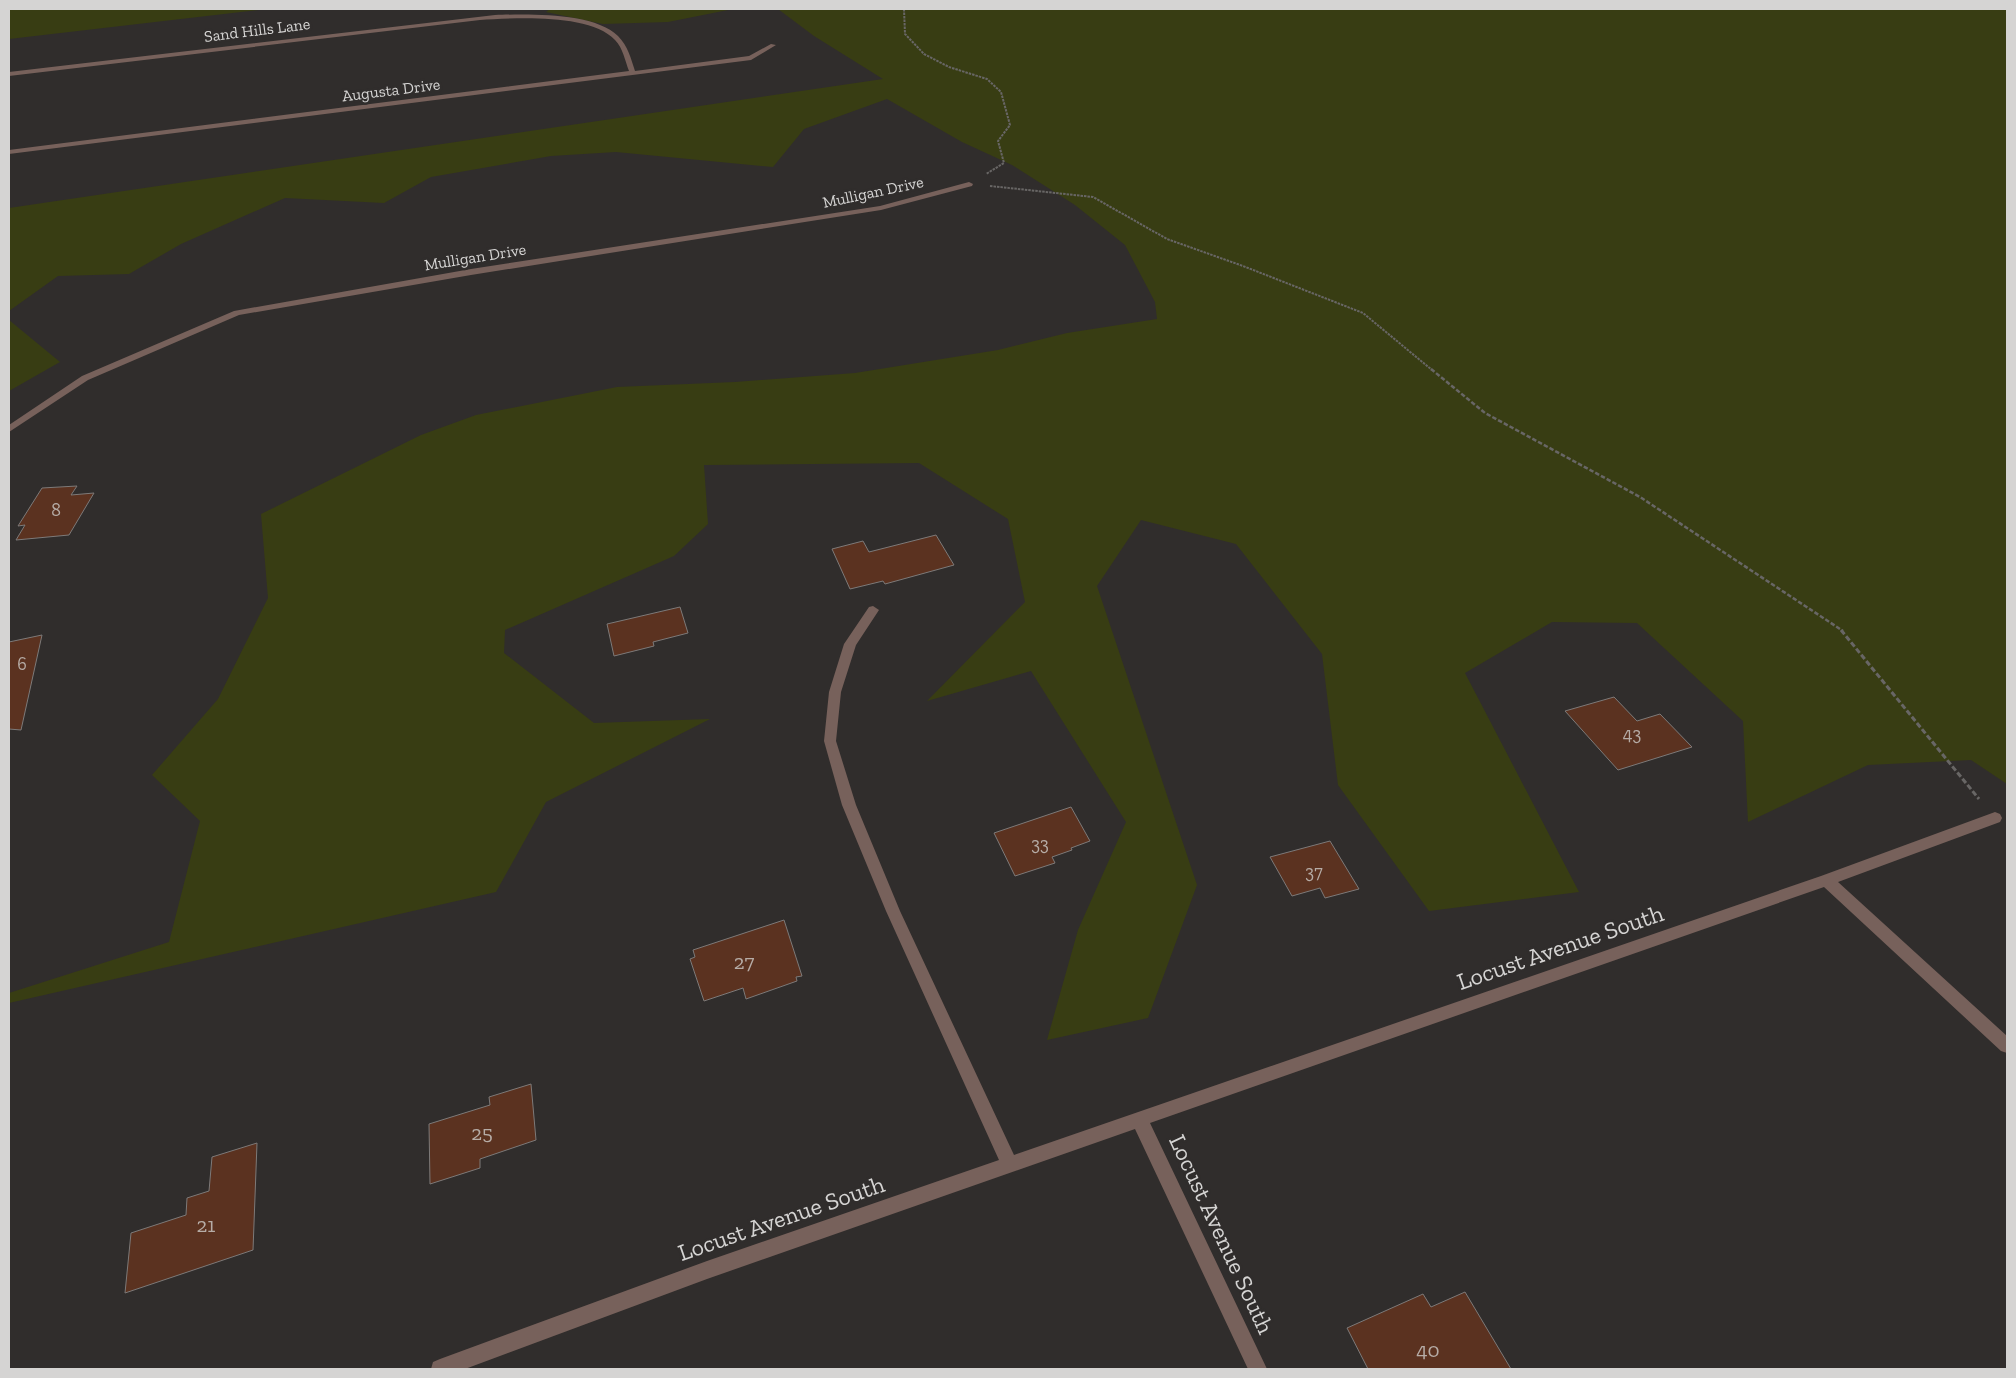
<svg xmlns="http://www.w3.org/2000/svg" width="2016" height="1378" font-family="'Zilla Slab',serif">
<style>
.green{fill:#383d13}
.building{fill:#5b3220;stroke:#7d7a79}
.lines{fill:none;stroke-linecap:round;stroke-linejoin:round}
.path-far2{stroke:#686665;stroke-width:2;stroke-dasharray:2.5 1;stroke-linecap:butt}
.path-far1{stroke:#686665;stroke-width:2.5;stroke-dasharray:4.5 2;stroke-linecap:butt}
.path{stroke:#686665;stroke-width:3;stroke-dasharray:5.5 2.5;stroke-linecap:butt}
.minor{fill:#77615b;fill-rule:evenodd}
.labels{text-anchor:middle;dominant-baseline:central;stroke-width:5;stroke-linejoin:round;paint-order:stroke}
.far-street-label{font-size:16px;fill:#d5d4d3;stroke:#302d2c}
.number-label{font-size:18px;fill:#b6aca6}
.near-number-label{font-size:21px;fill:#b6aca6}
.near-street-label{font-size:24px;fill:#d5d4d3;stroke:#302d2c}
</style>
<rect width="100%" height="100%" fill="#302d2c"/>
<g class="green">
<polygon points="9,9 267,9 9,39"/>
<polygon points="550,9 733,9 668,22 603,24 546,12"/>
<polygon points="778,9 2007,9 2007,784 1971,760 1868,765 1748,822 1743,721 1637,623 1552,622 1465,673 1579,892 1429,911 1338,785 1322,654 1236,544 1141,520 1097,586 1197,885 1148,1018 1047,1040 1078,930 1126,822 1031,671 927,701 1025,602 1008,519 919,463 704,465 708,524 674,556 505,630 504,653 594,723 710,719 546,802 496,892 9,1003 9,993 169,942 200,821 152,775 218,699 268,598 261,514 421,435 476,415 617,387 735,382 855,373 998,350 1067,333 1157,319 1155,302 1125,245 1075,205 1012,165 962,142 887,99 804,129 773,167 616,152 551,156 431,177 384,203 285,198 181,244 129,274 58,276 9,311 9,208 883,79 814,36"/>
<polygon points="9,320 60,362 9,391"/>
</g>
<g class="building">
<polygon points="77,486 71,495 94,493 69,535 16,540 25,525 18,526 42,488"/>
<polygon points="936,535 954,565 885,584 883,581 850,589 832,549 863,541 869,552"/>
<polygon points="680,607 688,633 653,642 654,646 614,656 607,624"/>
<polygon points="42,635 21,730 9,729 9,642"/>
<polygon points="1614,697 1637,721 1660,714 1692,747 1618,770 1565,711"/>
<polygon points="1071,807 1090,841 1071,848 1072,850 1052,857 1055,863 1015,876 994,833"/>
<polygon points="1330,841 1359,889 1325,898 1320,888 1292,896 1270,857"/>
<polygon points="784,920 802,976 796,977 797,981 746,999 743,988 704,1001 690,959 695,957 693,950"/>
<polygon points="531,1084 536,1140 480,1159 480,1168 430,1184 429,1124 490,1105 489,1097"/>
<polygon points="257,1143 253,1250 125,1293 131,1233 186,1215 187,1198 209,1191 212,1157"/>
<polygon points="1465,1292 1511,1369 1368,1369 1347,1328 1423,1294 1431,1307"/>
</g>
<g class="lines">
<g class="path-far2">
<polyline points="904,9 905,34 924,54 949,67 987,79 1001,92 1010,125 998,141 1004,163 986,174"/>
<polyline points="990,186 1093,197 1167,239 1243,266 1363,313 1432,370"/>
</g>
<polyline class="path-far1" points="1431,369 1485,413 1640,497 1843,631"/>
<polyline class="path" points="1841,630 1979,799"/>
<g class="minor">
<path d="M495,15C527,14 594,12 618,36C628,46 631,59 635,71L749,56L771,44L776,45L751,60L9,154V150L629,71C625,61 623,48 615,40C590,13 514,18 480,20L9,76V72Z"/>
<polygon points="969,182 973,184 972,186 881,210 471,275 239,315 88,380 9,432 9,425 82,376 234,311 471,269 880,206"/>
<polygon points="873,606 879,610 856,645 841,692 836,741 856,805 900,911 1014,1155 1821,876 1995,812 2000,814 2002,818 2000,822 1838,882 2007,1036 2007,1053 2001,1051 1824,887 1150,1123 1267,1369 1248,1369 1135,1129 707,1279 465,1369 431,1369 433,1362 440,1359 707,1261 999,1160 886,911 842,805 824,741 829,692 844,644 869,607"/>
</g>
</g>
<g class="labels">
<g class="far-street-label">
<text transform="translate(257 30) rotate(-7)">Sand Hills Lane</text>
<text transform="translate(391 90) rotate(-7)">Augusta Drive</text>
<text transform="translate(873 192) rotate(-12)">Mulligan Drive</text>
<text transform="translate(475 257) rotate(-9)">Mulligan Drive</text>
</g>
<g class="number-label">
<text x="56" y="510">8</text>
<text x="22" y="664">6</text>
<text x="1632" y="734">43</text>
<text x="1040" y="844">33</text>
<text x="1314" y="872">37</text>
</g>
<g class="near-number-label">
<text x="744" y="961">27</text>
<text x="482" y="1132">25</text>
<text x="206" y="1224">21</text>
<text x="1428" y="1349">40</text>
</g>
<g class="near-street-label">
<text transform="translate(1560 947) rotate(-19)">Locust Avenue South</text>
<text transform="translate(781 1218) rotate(-19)">Locust Avenue South</text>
<text transform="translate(1222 1234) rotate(65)">Locust Avenue South</text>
</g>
</g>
<rect width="2016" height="1378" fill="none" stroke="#d5d4d3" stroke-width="20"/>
</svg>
